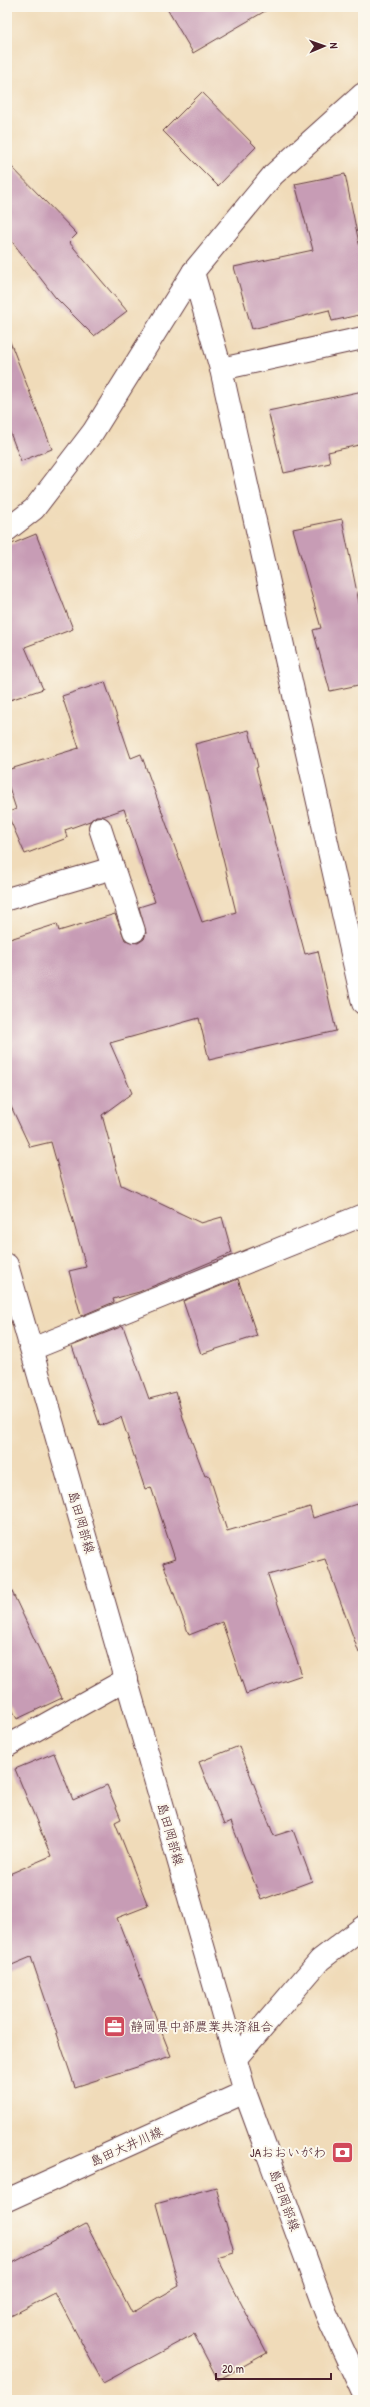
<svg xmlns="http://www.w3.org/2000/svg" width="370" height="2407" font-family="'Patrick Hand','Klee One',sans-serif">
<style>
.building{fill:#c79cb5}
.lines{fill:none;stroke-linecap:round;stroke-linejoin:round}
.service-casing{stroke:#633b40;stroke-width:24}
.minor-casing{stroke:#633b40;stroke-width:24}
.tertiary-casing{stroke:#633b40;stroke-width:24}
.secondary-casing{stroke:#633b40;stroke-width:24}
.service{stroke:#fff;stroke-width:22}
.minor{stroke:#fff;stroke-width:22}
.tertiary{stroke:#fff;stroke-width:22}
.secondary{stroke:#fff;stroke-width:22}
.labels{text-anchor:middle;dominant-baseline:central;stroke-width:4;stroke-linejoin:round;paint-order:stroke}
.street-label{font-size:13px;fill:#4a1f2b;stroke:#fbf7ec}
.poi-label{font-size:13px;fill:#4a1f2b;stroke:#fbf7ec;text-anchor:start}
</style>
<rect width="100%" height="100%" fill="#fbf7ec"/>
<filter id="ink" filterUnits="userSpaceOnUse"><feTurbulence type="fractalNoise" baseFrequency=".025" numOctaves="2"/><feDisplacementMap in="SourceGraphic" scale="8" xChannelSelector="R" yChannelSelector="G"/><feConvolveMatrix kernelMatrix="1 2 1 2 8 2 1 2 1" color-interpolation-filters="sRGB"/></filter>
<filter id="wash" filterUnits="userSpaceOnUse"><feTurbulence type="fractalNoise" baseFrequency=".012" numOctaves="4" result="noise"/><feDisplacementMap in="SourceGraphic" scale="16" xChannelSelector="R" yChannelSelector="G"/><feGaussianBlur stdDeviation="0.9" result="paint"/><feColorMatrix in="noise" values="0 0 0 0 0 0 0 0 0 0 0 0 0 0 0 0 0 1.4 0 .05"/><feComposite in="paint" operator="in"/></filter>
<g filter="url(#wash)">
<rect width="100%" height="100%" fill="#f0dbb9"/>
<g id="blocks">
<g class="building">
<polygon points="166,7 272,7 193,53"/>
<polygon points="202,92 256,147 218,186 163,131"/>
<polygon points="7,162 77,234 69,242 127,311 94,336 55,297 7,235"/>
<polygon points="345,174 363,263 363,314 332,321 329,310 252,329 234,267 313,250 295,184"/>
<polygon points="7,339 9,339 52,449 21,461 7,425"/>
<polygon points="363,391 363,444 328,452 330,463 284,473 268,411"/>
<polygon points="342,519 363,622 363,684 330,691 313,630 321,628 293,529"/>
<polygon points="36,534 73,629 25,647 43,689 7,701 7,546"/>
<polygon points="105,682 131,758 141,754 202,922 236,912 195,744 249,730 258,767 256,768 305,954 318,951 336,1031 209,1060 199,1018 110,1043 132,1093 102,1115 121,1185 201,1223 222,1217 232,1253 139,1292 113,1299 114,1302 81,1316 69,1271 86,1267 51,1142 30,1147 7,1098 7,940 57,924 59,931 115,914 125,940 138,943 144,939 146,933 139,907 155,902 124,809 104,816 96,816 90,821 65,830 67,838 25,854 7,813 16,809 7,781 7,770 79,748 62,696"/>
<polygon points="238,1279 257,1336 201,1354 183,1301"/>
<polygon points="123,1326 149,1399 176,1392 184,1421 205,1476 209,1475 227,1531 310,1507 313,1518 363,1502 363,1652 359,1653 325,1559 268,1575 302,1675 246,1694 222,1622 189,1635 163,1563 175,1559 151,1487 145,1489 121,1417 100,1426 72,1346"/>
<polygon points="7,1581 62,1698 17,1719 7,1699"/>
<polygon points="239,1746 274,1836 293,1830 312,1881 261,1900 231,1822 224,1825 199,1762"/>
<polygon points="54,1753 73,1800 107,1785 121,1819 115,1822 148,1906 117,1918 171,2056 75,2087 31,1957 7,1967 7,1875 51,1856 15,1769"/>
<polygon points="216,2187 234,2252 217,2257 267,2353 218,2380 194,2334 103,2383 55,2293 7,2318 7,2266 86,2224 132,2313 179,2286 156,2204"/>
</g>
</g>
</g>
<g filter="url(#ink)">
<use href="#blocks" fill-opacity="0" stroke="#633b40" stroke-width="1"/>
<g class="lines">
<defs>
<polyline id="service" points="221,369 363,338"/>
<g id="minor">
<polyline points="193,272 221,369 363,1003"/>
<polyline points="7,530 34,509 93,432 193,272 273,175 363,94"/>
<polyline points="100,828 134,931"/>
<polyline points="7,899 113,868"/>
<polyline points="32,1349 363,1215"/>
<polyline points="7,1746 127,1679"/>
</g>
<polyline id="tertiary" points="236,2058 320,1960 363,1927"/>
<g id="secondary">
<polyline points="7,1265 245,2092 326,2313 363,2393"/>
<polyline points="7,2200 245,2092"/>
</g>
</defs>
<use href="#service" class="service-casing"/>
<use href="#minor" class="minor-casing"/>
<use href="#tertiary" class="tertiary-casing"/>
<use href="#secondary" class="secondary-casing"/>
<use href="#service" class="service"/>
<use href="#minor" class="minor"/>
<use href="#tertiary" class="tertiary"/>
<use href="#secondary" class="secondary"/>
</g>
</g>
<defs>
<symbol id="office-square" viewBox="-11 -11 22 22"><rect x="-9" y="-9" width="18" height="18" rx="4" fill="#d1495b" stroke="#fbf7ec"/><path d="M-6-3h4V-5.5h4V-3h4V5H-6ZM-1-4.5V-3h2v-1.5ZM-6 0V1H6V0Z" fill="#fff"/></symbol>
<symbol id="bank-square" viewBox="-11 -11 22 22"><rect x="-9" y="-9" width="18" height="18" rx="4" fill="#d1495b" stroke="#fbf7ec"/><path d="M-6-4H6V4H-6ZM0-2.3a2.3 2.3 0 1 0 0 4.6a2.3 2.3 0 1 0 0-4.6Z" fill="#fff"/></symbol>
</defs>
<g fill-rule="evenodd">
<use href="#office-square" x="102" y="2014" width="25" height="25"/>
<use href="#bank-square" x="330" y="2140" width="25" height="25"/>
</g>
<g class="labels">
<g class="street-label">
<text transform="translate(82 1522) rotate(74)">島田岡部線</text>
<text transform="translate(171 1834) rotate(74)">島田岡部線</text>
<text transform="translate(126 2146) rotate(-24)">島田大井川線</text>
<text transform="translate(285 2200) rotate(70)">島田岡部線</text>
</g>
<g class="poi-label">
<text x="130" y="2026">静岡県中部農業共済組合</text>
<text x="326" y="2152" text-anchor="end">JAおおいがわ</text>
</g>
</g>
<rect width="370" height="2407" fill="none" stroke="#fbf7ec" stroke-width="24"/>
<g transform="translate(324 46) rotate(88)" stroke="#fbf7ec" stroke-width="3" paint-order="stroke">
<path d="M0-3L7 15L0 10L-7 15Z" fill="#4a1f2b"/>
<text y="-6" font-size="11" font-weight="bold" text-anchor="middle" fill="#4a1f2b">N</text>
</g>
<path d="M216 2373v6h115v-6" fill="none" stroke="#4a1f2b" stroke-width="2"/>
<text x="222" y="2373" font-size="12" fill="#4a1f2b" stroke="#fbf7ec" stroke-width="3" paint-order="stroke">20 m</text>
</svg>
